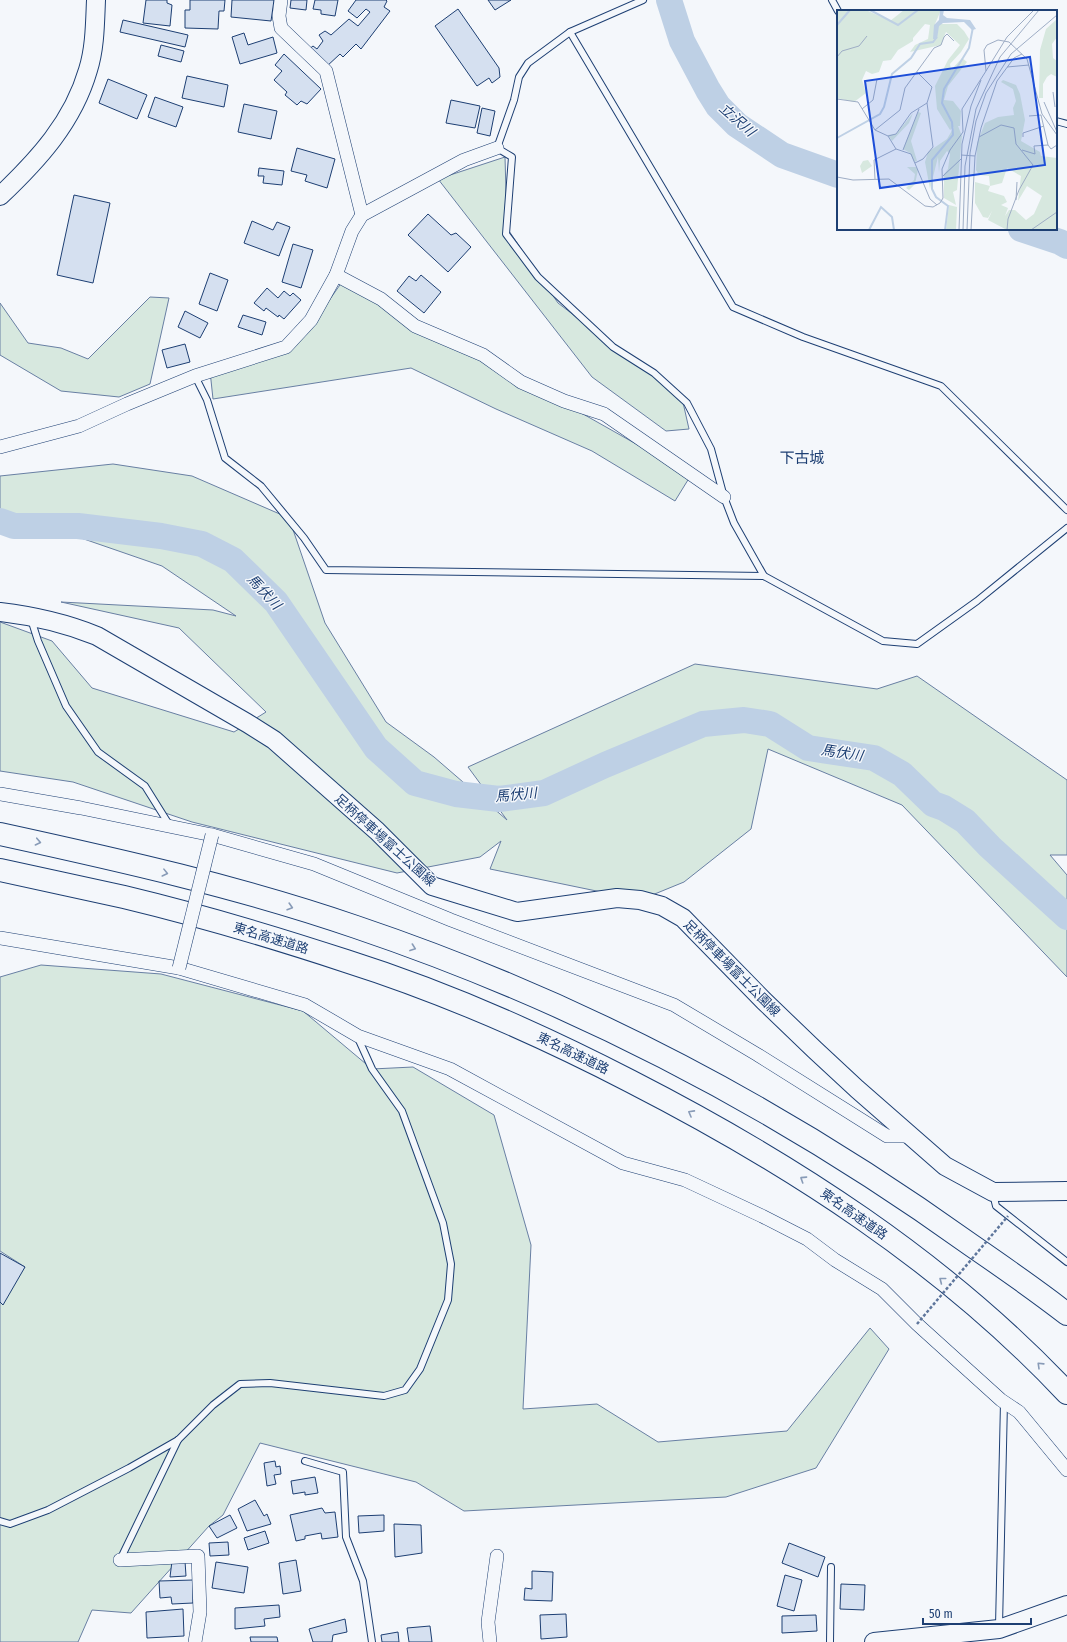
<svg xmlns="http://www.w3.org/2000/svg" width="1067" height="1642" font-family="'Fira Sans Condensed','Noto Sans JP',sans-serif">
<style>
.green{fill:#d7e8df;stroke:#687fa3}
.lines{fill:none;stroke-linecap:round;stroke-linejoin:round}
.river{stroke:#bed0e5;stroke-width:26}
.building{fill:#d5e0f0;stroke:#1d3f73}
.service-casing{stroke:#1d3f73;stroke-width:8}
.minor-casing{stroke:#1d3f73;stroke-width:14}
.secondary-casing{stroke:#1d3f73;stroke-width:20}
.motorway-casing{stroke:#1d3f73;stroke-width:24}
.service{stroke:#f4f7fb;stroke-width:6}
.minor{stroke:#f4f7fb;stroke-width:13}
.secondary{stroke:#f4f7fb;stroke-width:18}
.motorway{stroke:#f4f7fb;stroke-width:22}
.minor-bridge-casing{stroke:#1d3f73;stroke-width:14;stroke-linecap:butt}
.path-bridge{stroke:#5e769c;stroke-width:2.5;stroke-dasharray:3 2;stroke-linecap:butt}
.minor-bridge{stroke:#f4f7fb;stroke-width:13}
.oneway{stroke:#889bb7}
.labels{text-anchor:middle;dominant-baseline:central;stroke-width:3;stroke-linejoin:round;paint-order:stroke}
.street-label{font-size:13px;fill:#1d3f73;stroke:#f4f7fb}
.water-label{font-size:14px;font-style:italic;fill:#1d3f73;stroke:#f4f7fb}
.quarter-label{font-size:15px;fill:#1d3f73;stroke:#f4f7fb}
.inset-river{fill:none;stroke:#bed0e5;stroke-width:2}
.inset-road{fill:none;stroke:#9eadc5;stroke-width:1}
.view{fill:#1d4ed8;fill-opacity:0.15;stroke:#1d4ed8;stroke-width:2}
.inset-edge{fill:none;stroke:#1d3f73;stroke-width:2}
</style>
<rect width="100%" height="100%" fill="#f4f7fb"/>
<g class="green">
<polygon points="505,157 507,228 558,303 682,398 689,429 666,431 592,377 438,179"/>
<polygon points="344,279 691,475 675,501 592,451 496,409 411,368 213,399 210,371 303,338"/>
<polygon points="150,297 169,298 150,384 119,397 61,391 0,355 0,303 28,343 61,348 88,359"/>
<polygon points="113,464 192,476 289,518 325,623 386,722 434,757 507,820 468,767 695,664 877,689 917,676 1067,780 1067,855 1050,855 1067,875 1067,977 902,805 768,749 751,829 684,882 640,900 490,869 501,841 480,857 397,873 192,822 73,782 0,771 0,622 52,641 92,688 234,732 266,712 179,628 61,602 213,610 236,616 162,566 0,510 0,476"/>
<polygon points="41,965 161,974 303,1011 372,1069 413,1067 494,1115 531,1245 523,1409 597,1404 658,1442 787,1431 870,1328 889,1349 816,1468 726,1497 464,1511 416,1482 260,1443 223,1515 209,1526 131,1613 92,1610 78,1642 0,1642 0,1296 25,1267 0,1251 0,977"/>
</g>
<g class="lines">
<g class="river">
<polyline points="669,0 682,41 708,90 718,106 737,125 782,155 838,175"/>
<polyline points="1021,229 1060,242 1067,246"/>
<polyline points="0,521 14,526 78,526 161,536 202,544 233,560 276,602 376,748 415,783 456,794 499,799 544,793 605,765 703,724 744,720 770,724 808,748 874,758 902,774 933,804 944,808 965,821 990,847 1067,917"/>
</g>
</g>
<g class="building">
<polygon points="146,0 167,0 167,3 172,5 170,26 143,23"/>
<polygon points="190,0 225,0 224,11 219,11 218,29 185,28 185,10 190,10"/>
<polygon points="232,0 274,0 271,21 231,17"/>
<polygon points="291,0 307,0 306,10 290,8"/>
<polygon points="315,0 338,0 335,16 321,14 321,10 313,9"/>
<polygon points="356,0 386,0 387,1 384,7 390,11 361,49 356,44 343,57 340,54 326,67 308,50 313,46 317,49 323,41 319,35 325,31 331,35 349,19 358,26 370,12 366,9 357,18 348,11"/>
<polygon points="488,0 511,0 495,10"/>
<polygon points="458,9 499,68 500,77 492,83 489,78 477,86 435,26"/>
<polygon points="123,20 188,35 185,47 120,32"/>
<polygon points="244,33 248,45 273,37 277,53 240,64 232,37"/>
<polygon points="161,45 184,51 181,62 158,56"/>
<polygon points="284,54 321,89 307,104 301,101 297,105 285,95 287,92 274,80 282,71 275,65"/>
<polygon points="187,76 228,85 224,107 182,98"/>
<polygon points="108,79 147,95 137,119 99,103"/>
<polygon points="155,97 183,107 176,127 148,117"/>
<polygon points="451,100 480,106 475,128 446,123"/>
<polygon points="244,104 277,111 271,139 238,132"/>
<polygon points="482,108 495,111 490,136 477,133"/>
<polygon points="297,148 335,159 327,188 305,181 307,175 291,171"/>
<polygon points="259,168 284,171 282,185 263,183 264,176 258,176"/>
<polygon points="74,195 110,203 93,283 57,275"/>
<polygon points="428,214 451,235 456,233 471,247 448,272 408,235"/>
<polygon points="252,221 273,230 277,222 290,227 279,256 244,243"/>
<polygon points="293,244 313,250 301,288 282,282"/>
<polygon points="210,273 228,280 217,311 199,304"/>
<polygon points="421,275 441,292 424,313 397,291 409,276 416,281"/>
<polygon points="267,288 278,298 284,291 290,296 293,293 301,300 284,319 279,315 278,317 266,308 264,311 254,303"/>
<polygon points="185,311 208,323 200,338 178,327"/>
<polygon points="243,315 266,322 262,335 238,327"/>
<polygon points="185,344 190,362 167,368 162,350"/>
<polygon points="0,1253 25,1267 3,1305 0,1302"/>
<polygon points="275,1461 276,1467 280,1466 281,1474 274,1475 276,1484 267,1486 264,1463"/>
<polygon points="315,1477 318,1493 305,1495 305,1492 293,1494 291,1481"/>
<polygon points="255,1500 264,1516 267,1514 271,1524 247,1531 238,1509"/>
<polygon points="322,1508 325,1513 335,1512 338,1537 322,1539 321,1533 305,1536 305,1539 296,1541 290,1515"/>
<polygon points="230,1515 237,1528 217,1538 209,1526"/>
<polygon points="384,1515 384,1531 359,1533 358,1516"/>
<polygon points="394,1524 421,1525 422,1553 395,1557"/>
<polygon points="265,1531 269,1543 248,1550 244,1538"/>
<polygon points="228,1542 229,1555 210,1556 209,1543"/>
<polygon points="789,1543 825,1557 818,1577 782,1563"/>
<polygon points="296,1560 301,1591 283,1594 279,1563"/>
<polygon points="172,1561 185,1561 186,1576 170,1577"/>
<polygon points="216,1562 248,1567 244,1593 212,1588"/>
<polygon points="532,1571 553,1572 552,1601 524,1600 525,1588 532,1589"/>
<polygon points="785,1575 802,1580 794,1611 777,1606"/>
<polygon points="193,1580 193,1603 172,1604 171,1597 160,1598 159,1581"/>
<polygon points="841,1584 865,1585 864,1610 840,1609"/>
<polygon points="279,1605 280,1617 264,1619 265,1626 235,1629 235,1608"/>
<polygon points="183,1609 184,1636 147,1638 146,1612"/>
<polygon points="566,1614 567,1637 541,1639 540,1615"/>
<polygon points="816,1615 817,1631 782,1633 782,1616"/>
<polygon points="345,1619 347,1632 333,1635 332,1642 313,1642 309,1629"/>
<polygon points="430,1626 432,1642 409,1642 407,1628"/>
<polygon points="398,1632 399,1642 382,1642 381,1635"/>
<polygon points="250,1637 277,1637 278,1642 251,1642"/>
</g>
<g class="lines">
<defs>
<g id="service">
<polyline points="643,0 570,32 528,63 519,77 514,100 497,148 512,157 506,234 538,277 613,347 654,373 687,403 711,449 724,497 734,523 764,576"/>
<polyline points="832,0 838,11"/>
<polyline points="570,32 733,307 803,337 941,386 1067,510"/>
<polyline points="1056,121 1067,124"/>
<polyline points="195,376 207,400 225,458 261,486 304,538 326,570 764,576 883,641 917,644 977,601 1067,528"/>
<polyline points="31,619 38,641 66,706 98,752 145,786 170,826"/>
<polyline points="993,1194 996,1206 1067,1262"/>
<polyline points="305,1461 343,1472 346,1537 363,1581 372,1642"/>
<polyline points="0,1521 10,1524 48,1510 129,1468 178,1440 213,1405 240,1384 270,1383 384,1396 405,1390 420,1369 448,1300 451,1264 443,1223 402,1111 372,1069 358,1038"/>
<polyline points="120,1560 178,1440"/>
<polyline points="999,1626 1004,1402"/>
<polyline points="830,1642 831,1567"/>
</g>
<g id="minor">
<polyline points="281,0 279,16 281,28 326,71 362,215"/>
<polyline points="336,275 381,299 415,326 483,355 521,382 564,401 604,414 724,497"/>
<polyline points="0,447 79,426 127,404 195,376 286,347 311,320 336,275 352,231 362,215 464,160 497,148"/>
<polyline points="0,794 81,808 212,835 314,864 451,920 674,1005 758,1055 887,1136 911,1136"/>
<polyline points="0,938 179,968 305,1005 358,1036 450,1069 623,1163 685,1180 762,1216 807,1239 835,1260 882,1289 917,1324 1001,1400 1019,1412 1067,1470"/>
<polyline points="120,1560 198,1556 200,1612 195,1642"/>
<polyline points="490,1642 488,1622 497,1556"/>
</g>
<g id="secondary">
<path d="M0,196C38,160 73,122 88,70C95,48 95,23 96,0"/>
<path d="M0,612C34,616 65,623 97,636L247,723L274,740L377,831L432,886L517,912L617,898L640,900L662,906L683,918L764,1001L815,1050L857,1089L945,1166L993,1192L1067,1191"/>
<polyline points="874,1642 999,1629 1067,1605"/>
</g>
<g id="motorway">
<path d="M0,834C119,860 240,887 356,927C575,1001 783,1110 971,1245C1003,1267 1036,1290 1067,1314"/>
<path d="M0,870C41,879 83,888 124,897C199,915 273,937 346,961C444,992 539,1034 630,1081C790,1163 944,1262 1067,1393"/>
</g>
</defs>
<use href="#service" class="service-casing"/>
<use href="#minor" class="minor-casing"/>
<use href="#secondary" class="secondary-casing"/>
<use href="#motorway" class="motorway-casing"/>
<use href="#service" class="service"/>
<use href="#minor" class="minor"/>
<use href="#secondary" class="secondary"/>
<use href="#motorway" class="motorway"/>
<defs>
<polyline id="minor-bridge" points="179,968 212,835"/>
</defs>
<use href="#minor-bridge" class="minor-bridge-casing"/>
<polyline class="path-bridge" points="917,1324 1008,1216"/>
<use href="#minor-bridge" class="minor-bridge"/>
</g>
<defs><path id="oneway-chevron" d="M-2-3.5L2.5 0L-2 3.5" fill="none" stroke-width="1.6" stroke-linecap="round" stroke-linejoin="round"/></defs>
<g class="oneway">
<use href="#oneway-chevron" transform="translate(38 842) rotate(12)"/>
<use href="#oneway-chevron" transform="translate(165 873) rotate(14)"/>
<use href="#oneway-chevron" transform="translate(290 907) rotate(17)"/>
<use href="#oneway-chevron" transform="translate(413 948) rotate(20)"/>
<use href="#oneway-chevron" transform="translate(691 1113) rotate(-151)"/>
<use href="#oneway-chevron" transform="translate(803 1179) rotate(-147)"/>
<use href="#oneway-chevron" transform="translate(942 1280) rotate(-142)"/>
<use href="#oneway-chevron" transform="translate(1040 1365) rotate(-136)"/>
</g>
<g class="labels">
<g class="street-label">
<text transform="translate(385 840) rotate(42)">足柄停車場富士公園線</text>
<text transform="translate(271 938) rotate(17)">東名高速道路</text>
<text transform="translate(732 968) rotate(45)">足柄停車場富士公園線</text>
<text transform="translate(573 1053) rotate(26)">東名高速道路</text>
<text transform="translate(854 1214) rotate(35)">東名高速道路</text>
</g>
<g class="water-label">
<text transform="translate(737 120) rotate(41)">立沢川</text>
<text transform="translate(264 592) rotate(47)">馬伏川</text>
<text transform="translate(842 753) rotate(9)">馬伏川</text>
<text transform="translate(516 795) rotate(-5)">馬伏川</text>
</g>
<g class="quarter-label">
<text x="802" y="458">下古城</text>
</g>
</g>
<g transform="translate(837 10)">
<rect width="220" height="220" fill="#f4f7fb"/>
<path d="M0,0H29L53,11L67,0H104L98,14H120L127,21L132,29L124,42L113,54L114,60L125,48L130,52L111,76L107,90L116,91L124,101L123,116H121L125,126L120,180L116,182L119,195L107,188V164L111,159L113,144L110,141L103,151L102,163L101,147L93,179L88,152L91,142L110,129L117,117L113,120L100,99L98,76L111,50L123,35L109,22L104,35L73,42L78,35L91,29L93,15L88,14L76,28V31L61,40L54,50L46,51L42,62L35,64L29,61L25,70L29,83L17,92L0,88ZM220,9V27L215,34L216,48L220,51V67L214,64L210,67L206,74V88H202L203,40L209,19ZM166,70L179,75L183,84L188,110L184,131L203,142L204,146L220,148V220H170L151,210L155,201L151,208L146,207L138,193V172L153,176L151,181L167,186L170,192L164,195L171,198L168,206L172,200H178L189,210L197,204L205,186L190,176L181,191L184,166L170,158L165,173L153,176L152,166L142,165L139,160L140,133L148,113L161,107L177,105L176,98L179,91L176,79L164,72ZM81,102L84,103L74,131L80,151L77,152L73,143L66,139ZM76,103L72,113L55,131L51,125L59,124ZM31,150L35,156L25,163L23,156L26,151ZM70,157H79L81,160L78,174L72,180L69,178L77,170L78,164ZM112,195L120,197L119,220H109Z" fill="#d7e8df"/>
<path d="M103,0H107L106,5L110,8L133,10L139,19L135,20L127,12L106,13L102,16L100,29H96L97,15L102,10Z" fill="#bed0e5"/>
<path class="inset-river" d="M33,0L61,15L81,0M0,15L13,0M0,128L43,104L47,97L55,64L74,48L83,34L96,32L100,27M32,220L44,197L55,207L57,220M108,220L111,196L99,187L95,179V150L116,125L115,112L105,93L107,79L132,38L136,17"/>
<path class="inset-road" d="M0,47L5,41L22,36L30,26M170,57L192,55M149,61L170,27L197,0M216,82L218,97M0,89L21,92L38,120L51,126L59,124L74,103L90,93M207,92L220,122M25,99L36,90L40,69M204,105L211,135M192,106L204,105M38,120L63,100L68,78L97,38L104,35L107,27L110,24L117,31M51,126L59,139L74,144L93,189L100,195M142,127L164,115L177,118L179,134L196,155L182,180L171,209L170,220M186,127V123L207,116M66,140L82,99M185,140L198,144L197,136L211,135L214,139L220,135M124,145L138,146M78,153L86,149L96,137L90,93L95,77L80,62M106,166L124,149M0,167L16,170L52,169L88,196L96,197L103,193L106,188L105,159L113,140L126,122L125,99L149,61L147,40L150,35L161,30L172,32L190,49L205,104L220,125M38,169L37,150L59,139M179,190L180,172M122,220L125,134L134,96L144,70M126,220L128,156L139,99L163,47L202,0M130,220L133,143L139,111L149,83L174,44L220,5M134,220L138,146L144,118L160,71L177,48L185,44M194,220L220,202"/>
<path class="view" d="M193,47L208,155L43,178L28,71Z"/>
<rect width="220" height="220" class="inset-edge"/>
</g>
<path d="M923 1618v6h108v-6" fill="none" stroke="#1d3f73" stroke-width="2"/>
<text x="929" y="1618" font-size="12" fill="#1d3f73" stroke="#f4f7fb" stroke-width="3" paint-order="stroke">50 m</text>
</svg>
